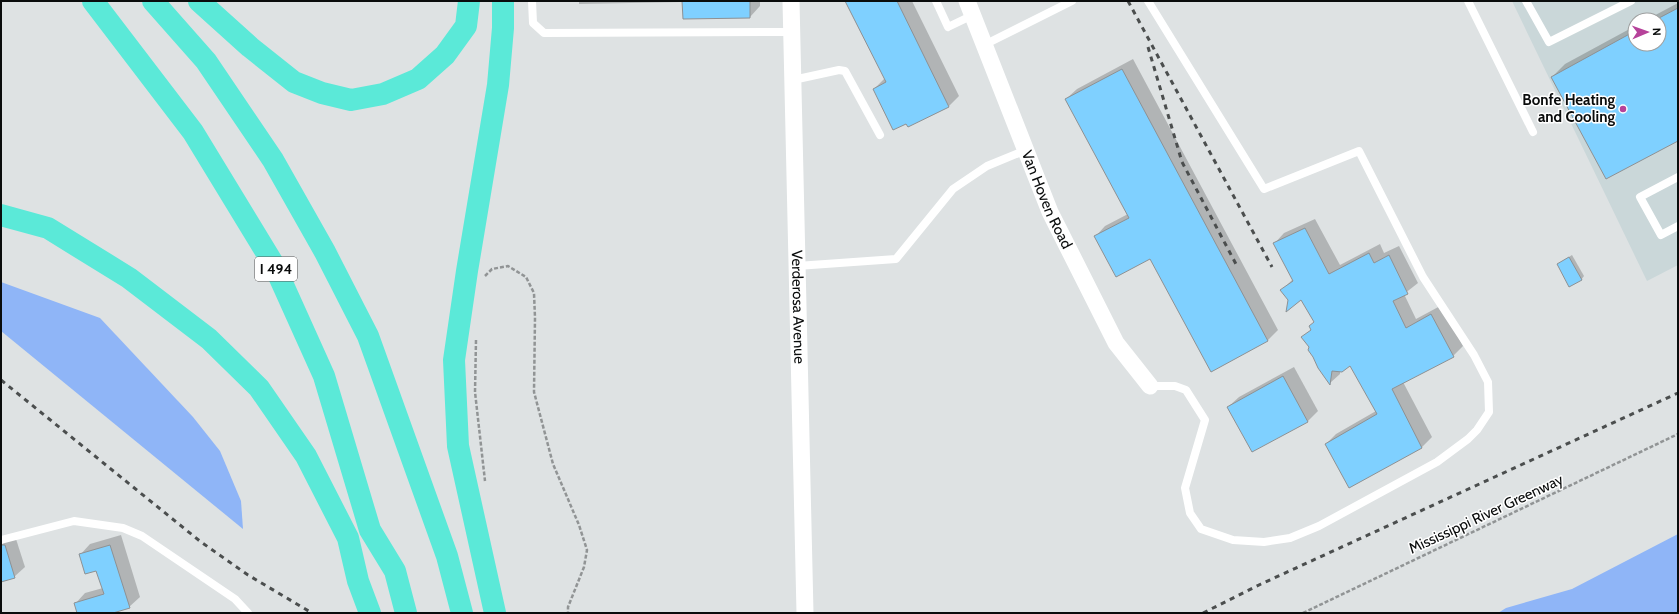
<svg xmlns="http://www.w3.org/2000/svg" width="1679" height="614" font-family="Cabin,sans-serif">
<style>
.built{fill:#cad7d9;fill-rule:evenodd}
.water{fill:#8fb5f7}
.shadow{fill:#0003}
.building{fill:#7fd0ff;stroke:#8e9193}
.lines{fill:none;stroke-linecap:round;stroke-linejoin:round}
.path{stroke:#919495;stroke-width:2.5;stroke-dasharray:4 2;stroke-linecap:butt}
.lane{stroke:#fff;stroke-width:8}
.street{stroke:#fff;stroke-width:17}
.highway{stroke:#5be9d8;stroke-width:22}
.rail{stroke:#4b4e4e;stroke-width:3;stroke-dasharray:5 5;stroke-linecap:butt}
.poi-dot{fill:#b6429a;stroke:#fff;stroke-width:1.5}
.labels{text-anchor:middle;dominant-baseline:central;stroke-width:3;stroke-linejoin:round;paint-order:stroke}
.shield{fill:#fff;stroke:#545555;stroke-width:1}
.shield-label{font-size:14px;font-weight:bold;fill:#0a0c0c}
.poi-label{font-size:15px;font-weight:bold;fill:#0a0c0c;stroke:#fff;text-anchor:end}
.street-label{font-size:15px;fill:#0a0c0c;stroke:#fff}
</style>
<rect width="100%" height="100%" fill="#dee2e3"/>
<path class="built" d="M1512,1H1678V265L1647,281ZM1635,20H1659V44H1635Z"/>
<g class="water">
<polygon points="1,282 100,318 193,417 220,451 241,501 243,529 1,331"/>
<polygon points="1678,534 1678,613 1498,613 1506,608 1572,589"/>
</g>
<g class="shadow">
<polygon points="579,1 760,1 760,6 750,17 683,2 579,4"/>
<polygon points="846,1 912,1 959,96 949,106 909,126 874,89 885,78"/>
<polygon points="1678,3 1678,140 1552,77 1565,64 1635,26 1635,44 1659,44 1659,20 1646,20"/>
<polygon points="1133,59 1278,330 1267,341 1151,257 1095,237 1105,226 1128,214 1066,99 1077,89"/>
<polygon points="1315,219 1340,265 1380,244 1384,253 1399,246 1418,283 1404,294 1416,319 1442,305 1463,346 1453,356 1403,382 1432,437 1422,447 1350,487 1326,444 1336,434 1376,411 1350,364 1340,371 1340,374 1330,383 1319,368 1310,347 1303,338 1312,329 1315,321 1302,299 1289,300 1282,290 1293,279 1274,244 1284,233"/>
<polygon points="1572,255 1584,276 1581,280 1558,264"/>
<polygon points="1294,367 1318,411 1307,422 1228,407 1239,397"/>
<polygon points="121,535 140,597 129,607 110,613 78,613 75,604 85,593 103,588 97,570 80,555 90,544"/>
<polygon points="16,539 25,567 14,577 1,581 1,545 5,542"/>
</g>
<g class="building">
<polygon points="682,1 750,1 750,18 683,19"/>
<polygon points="845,1 897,1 949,107 908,127 906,124 893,130 873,89 886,82"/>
<polygon points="1678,8 1678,141 1606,179 1551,77 1635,31 1635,44 1659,44 1659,18"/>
<polygon points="1122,69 1268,341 1211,372 1150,259 1116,277 1094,236 1129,218 1065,99"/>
<polygon points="1305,228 1329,274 1369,253 1374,263 1389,255 1408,294 1393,301 1406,328 1431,314 1454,357 1392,389 1422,448 1349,488 1325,444 1377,414 1350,366 1342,372 1332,371 1330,385 1318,368 1313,357 1308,350 1309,347 1301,337 1311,330 1309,326 1314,322 1301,300 1286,312 1288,300 1280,290 1293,281 1273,243"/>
<polygon points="1569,257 1582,280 1569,287 1557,264"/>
<polygon points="1283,376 1308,422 1252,452 1227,407"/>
<polygon points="1,545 5,545 15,578 1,582"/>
<polygon points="110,545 130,608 113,613 77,613 74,603 104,594 96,571 85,574 79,554"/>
</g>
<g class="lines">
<g class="path">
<polyline points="485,276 492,269 508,266 526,277 534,293 535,318 534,392 553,464 579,525 587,550 584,567 568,607 568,613"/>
<polyline points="476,340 475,392 485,481"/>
<polyline points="1303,613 1678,434"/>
</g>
<g class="lane">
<polyline points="532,1 533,23 544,33 792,32"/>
<polyline points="936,1 948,27 973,15"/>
<polyline points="1148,1 1264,189 1359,151 1423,277 1474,355 1488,382 1489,412 1477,430 1468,439 1437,462 1319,526 1290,538 1264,542 1233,540 1201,529 1190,513 1185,488 1205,420 1186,390 1175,386 1150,386"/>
<polyline points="1468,1 1533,132"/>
<polyline points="1526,1 1549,42 1631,1"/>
<polyline points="984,45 1072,1"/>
<polyline points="793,80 839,70 845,71 880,135"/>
<polyline points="1678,177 1640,197 1661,235 1678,226"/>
<polyline points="797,266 896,259 953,189 987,166 1026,150"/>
<polyline points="1,540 74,521 123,528 142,536 235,599 248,613"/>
</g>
<g class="street">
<path id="s1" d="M791,1L805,613"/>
<path id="s2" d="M967,1L1050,212L1116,343L1150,386"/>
</g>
<g class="highway">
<polyline points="93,1 193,132 274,265 324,376 370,530 395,571 406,613"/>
<polyline points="153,1 206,61 273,160 325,252 368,336 447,556 462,613"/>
<polyline points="199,1 250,47 294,82 322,93 351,100 383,94 418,79 445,55 466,26 469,1"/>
<polyline points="1,215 48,228 129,278 209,339 259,388 306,456 348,538 358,581 370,613"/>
<polyline points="495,613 458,446 454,360 467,271 498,85 503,28 503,1"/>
</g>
<g class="rail">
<polyline points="1128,1 1272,267"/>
<polyline points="1148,47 1182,162 1237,266"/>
<polyline points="1,380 201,542 248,575 312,613"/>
<polyline points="1203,613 1261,584 1678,393"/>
</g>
</g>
<circle class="poi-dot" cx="1623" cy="109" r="4"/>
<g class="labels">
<rect class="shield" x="255" y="257" width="42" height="24" rx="3"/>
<g class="shield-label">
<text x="276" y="269">I 494</text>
</g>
<g class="poi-label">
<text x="1615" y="100">Bonfe Heating<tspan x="1615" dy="17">and Cooling</tspan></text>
</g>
<g class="street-label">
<text stroke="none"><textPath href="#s2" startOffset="214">Van Hoven Road</textPath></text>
<text stroke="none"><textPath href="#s1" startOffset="306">Verderosa Avenue</textPath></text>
<text transform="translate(1486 514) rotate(-25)">Mississippi River Greenway</text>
</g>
</g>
<rect width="1679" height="614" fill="none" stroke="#0a0c0c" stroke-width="4"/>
<g transform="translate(1647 32) rotate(88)"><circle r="19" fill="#ffffff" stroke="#9d9e9e"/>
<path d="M0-3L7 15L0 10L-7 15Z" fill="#b6429a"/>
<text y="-6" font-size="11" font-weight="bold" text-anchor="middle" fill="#0a0c0c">N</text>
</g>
</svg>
